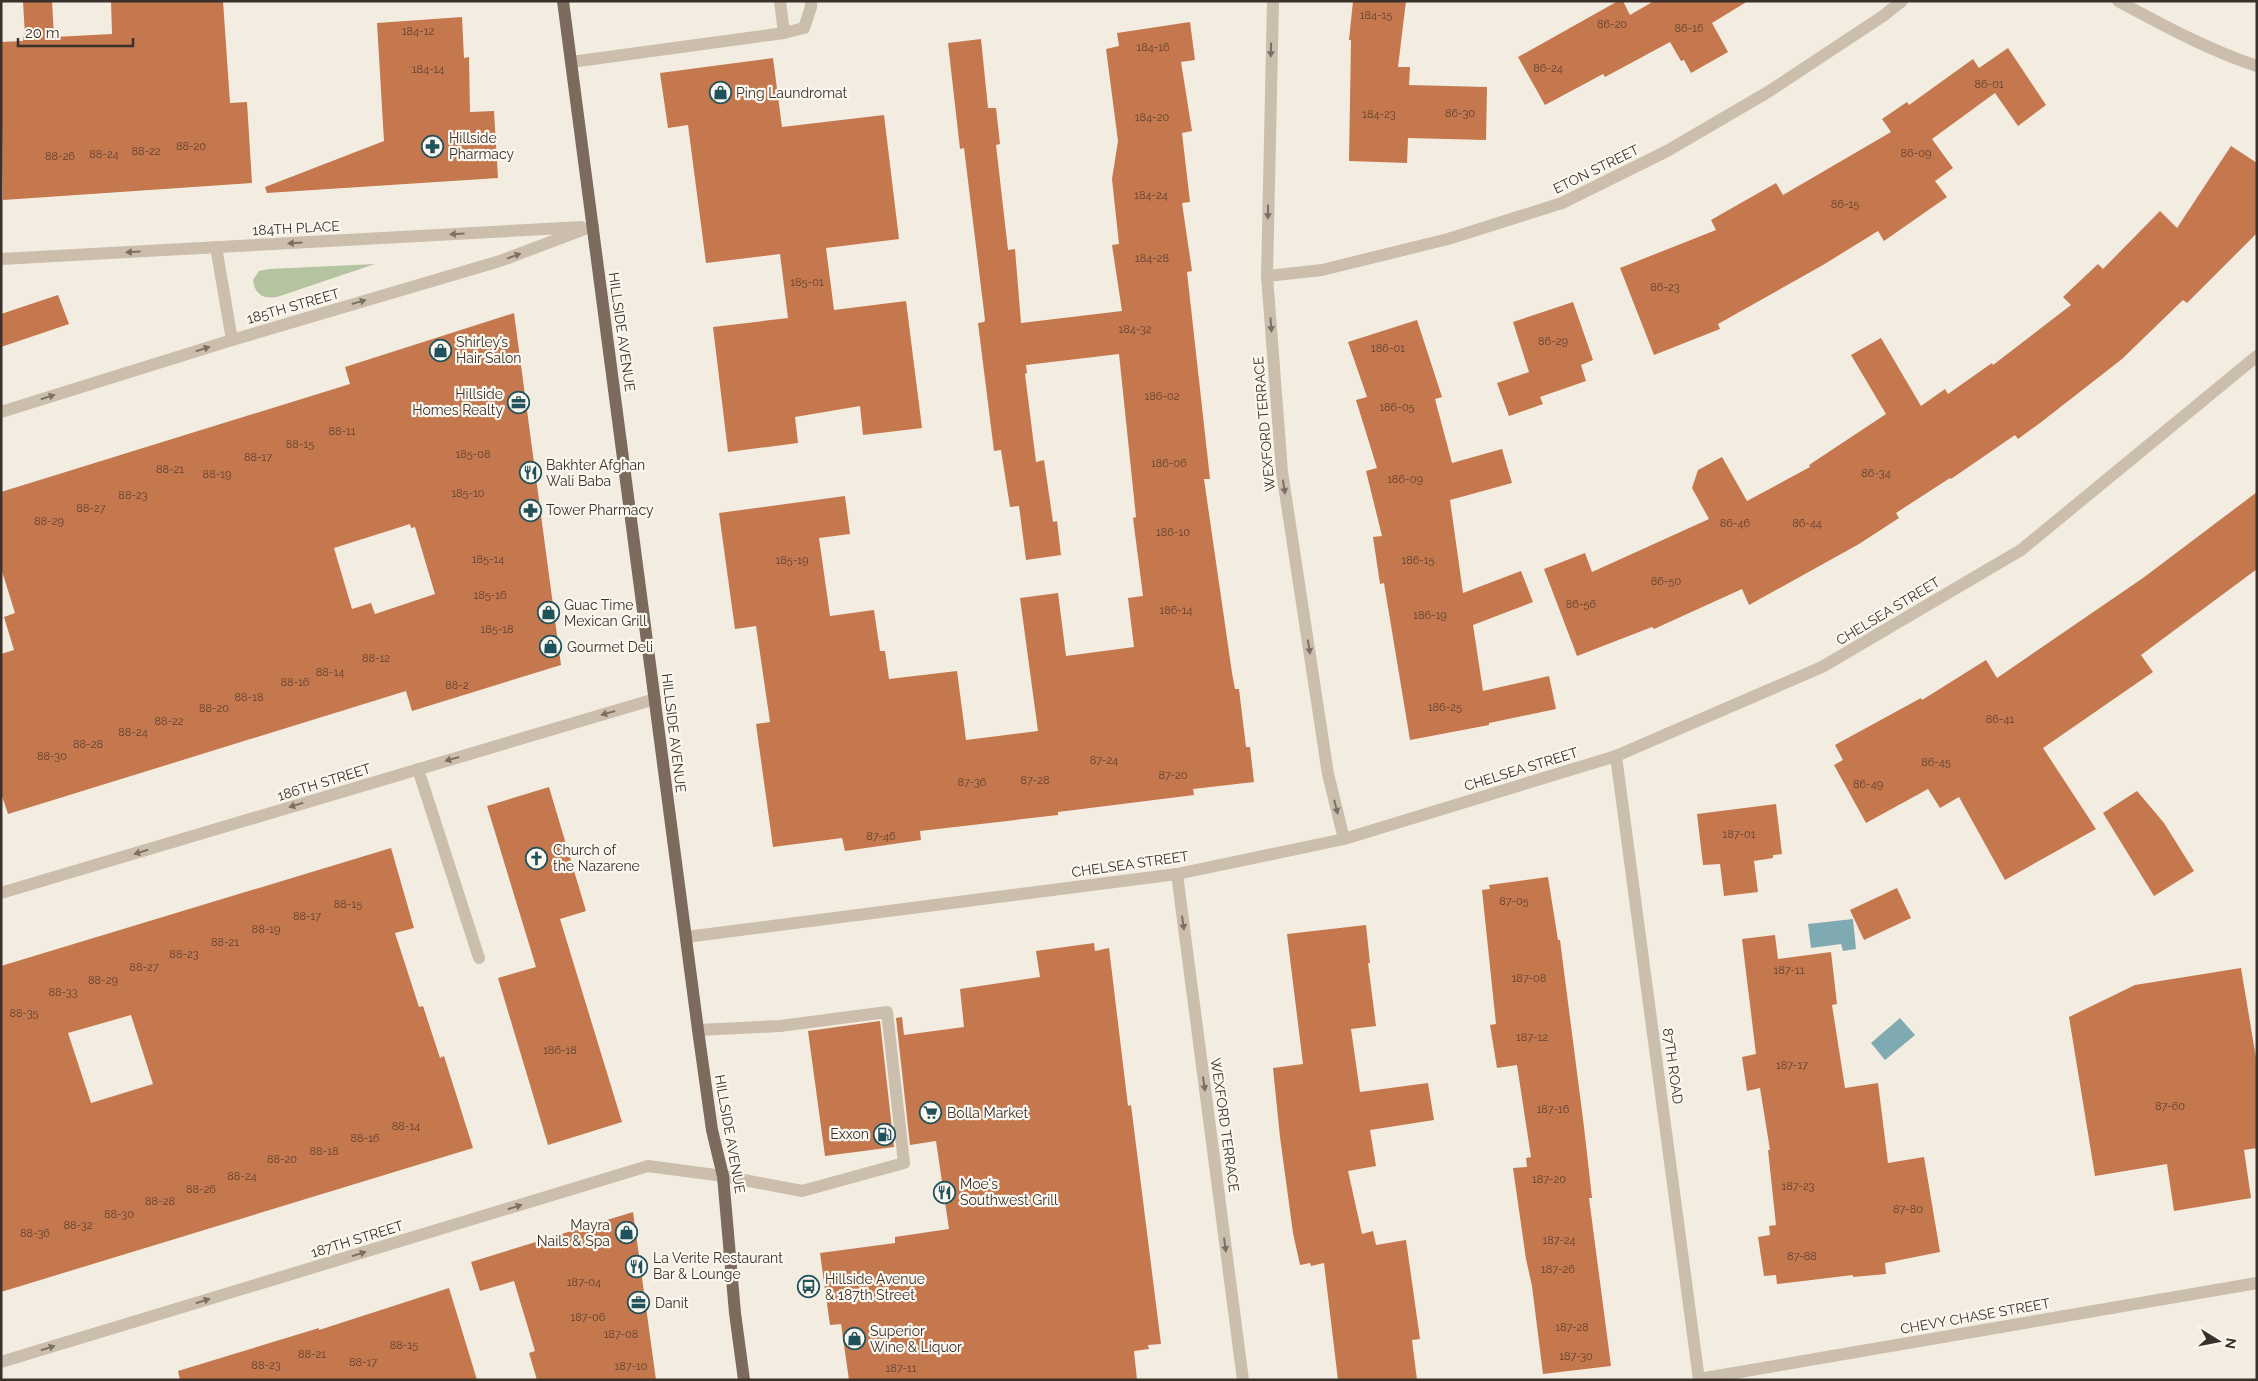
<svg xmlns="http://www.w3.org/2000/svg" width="2258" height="1381" font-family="Raleway,sans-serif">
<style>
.green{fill:#b4c3a0}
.water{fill:#80aab1}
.building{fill:#c5774d;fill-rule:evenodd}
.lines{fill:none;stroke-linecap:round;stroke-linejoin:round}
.service{stroke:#ccbeac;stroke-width:12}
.minor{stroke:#ccbeac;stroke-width:12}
.primary{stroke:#7c6a5c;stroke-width:12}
.oneway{fill:#7c7065}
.labels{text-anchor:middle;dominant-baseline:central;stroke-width:4.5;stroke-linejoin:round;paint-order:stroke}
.number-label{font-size:11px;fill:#5d4234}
.poi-label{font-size:14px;fill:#3a312b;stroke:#fbf6ee;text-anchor:start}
.street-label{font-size:14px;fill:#3a312b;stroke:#fbf6ee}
</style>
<rect width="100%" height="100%" fill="#f3ede1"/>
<path class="green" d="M375,264L277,297C263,299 255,295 253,280L259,271L269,269Z"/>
<g class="water">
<polygon points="1853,919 1856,949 1843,951 1841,944 1811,948 1808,924"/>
<polygon points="1900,1018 1915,1035 1885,1060 1871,1043"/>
</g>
<g class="building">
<polygon points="23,1 52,1 54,37 112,34 111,1 223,1 230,103 247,102 252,183 3,200 1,42 23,41 23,37 25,36"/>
<polygon points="1353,1 1406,1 1398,67 1410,67 1409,85 1487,87 1486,140 1408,138 1407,163 1349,161 1351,40 1349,40"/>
<polygon points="1618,1 1623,1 1630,15 1654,1 1748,1 1712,23 1728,52 1691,73 1684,60 1681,61 1670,42 1605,77 1603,74 1545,105 1518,57"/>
<polygon points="462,17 464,58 469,57 470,112 494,111 498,178 267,193 265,187 384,141 377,23"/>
<polygon points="1190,22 1195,60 1181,62 1192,131 1182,133 1190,202 1182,203 1192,271 1187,272 1210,479 1204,479 1232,673 1235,689 1239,689 1246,747 1250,747 1254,782 1193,789 1194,795 1058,812 1058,815 920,831 921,840 845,851 842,838 773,847 756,724 770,722 756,626 735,629 719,513 845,496 850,534 819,538 830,616 874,610 880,651 885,651 889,679 957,671 966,740 1038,731 1020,598 1058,593 1066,656 1134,647 1128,598 1143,596 1133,518 1136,517 1119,354 1026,365 1027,373 1025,374 1036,462 1044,460 1053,522 1057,521 1061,555 1026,560 1019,506 1010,507 1001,450 994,451 978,323 984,322 985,320 964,148 960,149 948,43 981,39 988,108 996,108 1000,144 996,145 1008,250 1015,249 1021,323 1122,311 1112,245 1119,244 1112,179 1118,141 1106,49 1119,46 1117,33"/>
<polygon points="2008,48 2046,105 2018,126 1995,93 1932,139 1953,168 1935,181 1947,197 1884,241 1878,231 1823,265 1718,324 1720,329 1654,355 1620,268 1716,230 1711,220 1776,183 1783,195 1891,132 1882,119 1907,102 1909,105 1973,59 1979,68"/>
<polygon points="773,58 782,127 884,115 899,239 826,248 834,310 906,301 922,428 863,435 860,406 795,417 798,443 728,452 713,327 788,318 780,254 706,263 688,125 668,128 660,73"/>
<polygon points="2231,146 2257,163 2257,233 2187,303 2183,300 2122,359 2040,423 2018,439 2015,435 1951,479 1950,478 1896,513 1899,518 1859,544 1749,605 1742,589 1654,629 1652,627 1577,656 1544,569 1585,553 1592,572 1709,519 1692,488 1698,470 1722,457 1747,501 1810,467 1809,465 1886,414 1851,355 1881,338 1921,406 1945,389 1948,394 1992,363 1993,365 2071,305 2063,297 2098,264 2103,269 2160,211 2177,228"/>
<polygon points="58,295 69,324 1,347 1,314"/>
<polygon points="1573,302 1593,360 1581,365 1586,381 1540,397 1543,404 1509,416 1497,383 1529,372 1513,322"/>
<path d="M514,313L561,665L412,711L406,691L8,814L1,793V654L14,650L4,617L15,613L1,568V492L350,384L345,367ZM410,524L411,528L415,527L435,594L375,614L371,603L352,609L334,548Z"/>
<polygon points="1417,320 1442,397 1435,399 1452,463 1502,449 1512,483 1450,500 1463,593 1521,571 1533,602 1473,625 1483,691 1549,676 1556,709 1489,723 1489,725 1410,740 1384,583 1380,584 1373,537 1382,536 1366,471 1377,468 1356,400 1367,397 1348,342"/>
<polygon points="2257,492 2257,569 2141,655 2153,672 2043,748 2096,829 2005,880 1959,797 1940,808 1928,789 1866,823 1834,765 1843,760 1835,745 1921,698 1922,700 1986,660 1997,678 2143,578"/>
<polygon points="549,787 586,911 560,919 622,1122 548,1145 498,978 536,967 487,806"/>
<polygon points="2137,791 2164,823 2194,871 2154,896 2103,813"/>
<polygon points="1776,804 1782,854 1773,855 1773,858 1754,861 1758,892 1724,896 1720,864 1703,865 1697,814"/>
<path d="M391,848L414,928L395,933L419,1007L423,1006L440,1058L444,1056L473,1148L1,1292V966ZM131,1015L153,1084L91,1103L68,1033Z"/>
<polygon points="1548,877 1558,940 1560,940 1584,1127 1592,1198 1589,1198 1611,1366 1543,1374 1532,1286 1526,1259 1513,1168 1527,1167 1526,1158 1531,1157 1517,1065 1497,1068 1490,1025 1496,1024 1482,890 1490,889 1489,885"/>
<polygon points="1897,888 1911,918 1864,940 1850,910"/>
<polygon points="1366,925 1370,963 1368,963 1376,1026 1351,1029 1360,1092 1428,1083 1434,1120 1370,1130 1376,1166 1348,1171 1362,1234 1373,1231 1376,1245 1406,1240 1420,1339 1412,1340 1417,1380 1338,1380 1324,1263 1311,1266 1310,1263 1300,1265 1293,1233 1280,1137 1273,1068 1303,1064 1287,934"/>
<polygon points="1775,935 1778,959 1831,952 1837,1004 1832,1005 1845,1088 1878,1083 1888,1163 1924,1157 1940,1252 1885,1263 1886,1274 1853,1277 1853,1275 1777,1284 1776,1275 1764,1276 1758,1237 1770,1235 1769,1226 1776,1225 1768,1150 1770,1150 1760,1088 1747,1091 1742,1057 1756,1054 1742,939"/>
<polygon points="1094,943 1095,951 1109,948 1128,1106 1131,1105 1135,1137 1161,1344 1148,1345 1149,1349 1134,1351 1137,1380 849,1380 841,1324 830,1325 820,1253 895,1243 895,1237 949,1229 936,1141 910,1145 896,1018 902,1017 904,1035 964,1027 960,989 1040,977 1036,951"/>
<polygon points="2241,968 2257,1064 2257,1148 2244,1150 2251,1198 2174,1211 2167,1164 2095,1176 2069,1017 2135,985"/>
<polygon points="880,1021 894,1147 825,1156 808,1031"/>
<polygon points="633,1212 656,1380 537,1380 529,1353 535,1351 514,1281 480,1291 471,1262"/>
<polygon points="449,1288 477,1380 180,1380 178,1371 319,1328 319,1330"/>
</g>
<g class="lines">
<g class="service">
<polyline points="780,1 784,33"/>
<polyline points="571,62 784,33 804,28 811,7 811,1"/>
<polyline points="418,769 479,958"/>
<polyline points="698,1030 780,1026 887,1012 904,1163 802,1191 723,1176"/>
</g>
<g class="minor">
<polyline points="1273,1 1267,276 1282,472 1328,774 1344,839"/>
<path d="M2118,1C2163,25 2208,50 2257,66"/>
<polyline points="216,247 232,340"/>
<polyline points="1,259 581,227"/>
<polyline points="1267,276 1322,270 1448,239 1562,203 1667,151 1768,92 1883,16 1902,1"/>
<polyline points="1,412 232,340 500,261 593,226"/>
<polyline points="1616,756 1699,1380"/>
<polyline points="1177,874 1243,1380"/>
<polyline points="1,893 655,699"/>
<polyline points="686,937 1177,874 1344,839 1616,756 1822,667 2021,550 2257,356"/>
<polyline points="1,1362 648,1166 723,1176"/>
<polyline points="1699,1379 2257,1283"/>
</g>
<polyline class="primary" points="563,1 698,1030 712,1130 723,1176 735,1313 744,1380"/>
</g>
<defs><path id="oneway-solid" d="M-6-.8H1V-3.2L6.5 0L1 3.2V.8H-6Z" transform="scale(1.25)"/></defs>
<g class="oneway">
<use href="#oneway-solid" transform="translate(1271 50) rotate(91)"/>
<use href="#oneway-solid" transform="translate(1268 212) rotate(91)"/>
<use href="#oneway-solid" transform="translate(457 234) rotate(177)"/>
<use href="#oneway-solid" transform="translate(295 243) rotate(177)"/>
<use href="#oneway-solid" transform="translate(133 252) rotate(177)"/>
<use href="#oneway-solid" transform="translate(514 256) rotate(-20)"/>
<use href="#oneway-solid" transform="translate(359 302) rotate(-16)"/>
<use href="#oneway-solid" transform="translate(1271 325) rotate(86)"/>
<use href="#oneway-solid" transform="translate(203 349) rotate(-17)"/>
<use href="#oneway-solid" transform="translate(48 397) rotate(-17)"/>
<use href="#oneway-solid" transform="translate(1284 487) rotate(81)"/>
<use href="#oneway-solid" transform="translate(1309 647) rotate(81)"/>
<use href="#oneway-solid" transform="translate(608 713) rotate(164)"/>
<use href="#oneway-solid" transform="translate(452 759) rotate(164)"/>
<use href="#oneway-solid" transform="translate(296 805) rotate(163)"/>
<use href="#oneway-solid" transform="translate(1336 807) rotate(76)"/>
<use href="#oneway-solid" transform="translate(141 852) rotate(163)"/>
<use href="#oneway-solid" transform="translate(1183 923) rotate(82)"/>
<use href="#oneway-solid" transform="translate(1204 1084) rotate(82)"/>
<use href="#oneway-solid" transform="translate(515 1207) rotate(-17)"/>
<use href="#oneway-solid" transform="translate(1225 1245) rotate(82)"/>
<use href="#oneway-solid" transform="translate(359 1254) rotate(-17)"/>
<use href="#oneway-solid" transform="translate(203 1301) rotate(-17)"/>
<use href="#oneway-solid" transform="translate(48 1348) rotate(-17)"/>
</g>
<defs>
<symbol id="shop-ring" viewBox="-11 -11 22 22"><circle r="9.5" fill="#fbf6ee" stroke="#20525c" stroke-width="1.5"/><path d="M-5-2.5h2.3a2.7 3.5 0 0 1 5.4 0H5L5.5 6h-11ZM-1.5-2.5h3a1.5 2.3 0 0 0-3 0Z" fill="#20525c"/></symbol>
<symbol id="pharmacy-ring" viewBox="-11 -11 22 22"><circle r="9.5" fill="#fbf6ee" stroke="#20525c" stroke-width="1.5"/><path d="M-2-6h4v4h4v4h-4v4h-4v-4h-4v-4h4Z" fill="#20525c"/></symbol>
<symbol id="office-ring" viewBox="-11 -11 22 22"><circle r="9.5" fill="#fbf6ee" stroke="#20525c" stroke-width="1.5"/><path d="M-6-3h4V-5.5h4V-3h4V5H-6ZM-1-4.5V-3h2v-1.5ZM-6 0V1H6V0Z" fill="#20525c"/></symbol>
<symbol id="restaurant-ring" viewBox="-11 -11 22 22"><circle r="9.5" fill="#fbf6ee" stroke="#20525c" stroke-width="1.5"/><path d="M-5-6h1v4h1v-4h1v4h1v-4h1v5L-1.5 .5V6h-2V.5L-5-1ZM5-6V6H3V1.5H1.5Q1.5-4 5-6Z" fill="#20525c"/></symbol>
<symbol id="church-ring" viewBox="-11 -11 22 22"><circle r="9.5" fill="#fbf6ee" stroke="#20525c" stroke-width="1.5"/><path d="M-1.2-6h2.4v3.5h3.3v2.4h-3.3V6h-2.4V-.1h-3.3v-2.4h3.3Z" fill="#20525c"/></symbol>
<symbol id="supermarket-ring" viewBox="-11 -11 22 22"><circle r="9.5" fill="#fbf6ee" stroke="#20525c" stroke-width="1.5"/><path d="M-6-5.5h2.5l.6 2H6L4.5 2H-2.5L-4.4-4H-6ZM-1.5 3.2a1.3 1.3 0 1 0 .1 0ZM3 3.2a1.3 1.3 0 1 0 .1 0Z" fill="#20525c"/></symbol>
<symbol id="fuel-ring" viewBox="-11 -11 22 22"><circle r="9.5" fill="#fbf6ee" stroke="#20525c" stroke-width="1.5"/><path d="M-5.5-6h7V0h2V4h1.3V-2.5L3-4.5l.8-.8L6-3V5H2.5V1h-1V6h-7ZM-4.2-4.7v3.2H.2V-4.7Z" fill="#20525c"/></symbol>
<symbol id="bus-ring" viewBox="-11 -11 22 22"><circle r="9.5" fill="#fbf6ee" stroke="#20525c" stroke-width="1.5"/><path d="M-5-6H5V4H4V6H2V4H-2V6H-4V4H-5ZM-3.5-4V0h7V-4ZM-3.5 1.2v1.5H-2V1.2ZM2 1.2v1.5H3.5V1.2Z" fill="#20525c"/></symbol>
</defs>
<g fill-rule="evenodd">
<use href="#shop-ring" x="708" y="80" width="25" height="25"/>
<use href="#pharmacy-ring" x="420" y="134" width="25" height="25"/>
<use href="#shop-ring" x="428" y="338" width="25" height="25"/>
<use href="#office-ring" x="506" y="390" width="25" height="25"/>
<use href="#restaurant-ring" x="518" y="460" width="25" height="25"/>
<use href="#pharmacy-ring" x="518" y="498" width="25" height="25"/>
<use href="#shop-ring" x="536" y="600" width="25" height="25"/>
<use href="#shop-ring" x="538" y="634" width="25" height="25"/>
<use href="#church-ring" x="524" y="846" width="25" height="25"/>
<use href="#supermarket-ring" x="918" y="1100" width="25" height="25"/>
<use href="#fuel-ring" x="872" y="1122" width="25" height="25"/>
<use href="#restaurant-ring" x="932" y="1180" width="25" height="25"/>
<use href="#shop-ring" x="614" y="1220" width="25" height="25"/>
<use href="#restaurant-ring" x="624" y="1254" width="25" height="25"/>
<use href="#bus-ring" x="796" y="1274" width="25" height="25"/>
<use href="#office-ring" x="626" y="1290" width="25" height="25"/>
<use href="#shop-ring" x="842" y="1326" width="25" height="25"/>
</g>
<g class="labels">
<g class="number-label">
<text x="1376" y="15">184-15</text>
<text x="1612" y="24">86-20</text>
<text x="1689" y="28">86-16</text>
<text x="418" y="31">184-12</text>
<text x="1153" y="47">184-16</text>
<text x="1548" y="68">86-24</text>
<text x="428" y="69">184-14</text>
<text x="1989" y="84">86-01</text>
<text x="1460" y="113">86-30</text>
<text x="1379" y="114">184-23</text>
<text x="1152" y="117">184-20</text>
<text x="191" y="146">88-20</text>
<text x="146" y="151">88-22</text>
<text x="1916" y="153">86-09</text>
<text x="104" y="154">88-24</text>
<text x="60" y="156">88-26</text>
<text x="1151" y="195">184-24</text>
<text x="1845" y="204">86-15</text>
<text x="1152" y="258">184-28</text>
<text x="807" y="282">185-01</text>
<text x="1665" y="287">86-23</text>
<text x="1135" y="329">184-32</text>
<text x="1553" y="341">86-29</text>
<text x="1388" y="348">186-01</text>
<text x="1162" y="396">186-02</text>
<text x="1397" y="407">186-05</text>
<text x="342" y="431">88-11</text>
<text x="300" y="444">88-15</text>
<text x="473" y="454">185-08</text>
<text x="258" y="457">88-17</text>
<text x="1169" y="463">186-06</text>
<text x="170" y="469">88-21</text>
<text x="1876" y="473">86-34</text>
<text x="217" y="474">88-19</text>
<text x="1405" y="479">186-09</text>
<text x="468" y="493">185-10</text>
<text x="133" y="495">88-23</text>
<text x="91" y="508">88-27</text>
<text x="49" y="521">88-29</text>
<text x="1735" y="523">86-46</text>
<text x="1807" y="523">86-44</text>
<text x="1173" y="532">186-10</text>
<text x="488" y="559">185-14</text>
<text x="792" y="560">185-19</text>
<text x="1418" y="560">186-15</text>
<text x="1666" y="581">86-50</text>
<text x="490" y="595">185-16</text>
<text x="1581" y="604">86-56</text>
<text x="1176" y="610">186-14</text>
<text x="1430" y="615">186-19</text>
<text x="497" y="629">185-18</text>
<text x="376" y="658">88-12</text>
<text x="330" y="672">88-14</text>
<text x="295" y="682">88-16</text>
<text x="457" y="685">88-2</text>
<text x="249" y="697">88-18</text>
<text x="1445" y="707">186-25</text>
<text x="214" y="708">88-20</text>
<text x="2000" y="719">86-41</text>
<text x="169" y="721">88-22</text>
<text x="133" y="732">88-24</text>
<text x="88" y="744">88-28</text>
<text x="52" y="756">88-30</text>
<text x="1104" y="760">87-24</text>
<text x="1936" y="762">86-45</text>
<text x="1173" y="775">87-20</text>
<text x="1035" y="780">87-28</text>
<text x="972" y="782">87-36</text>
<text x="1868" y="784">86-49</text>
<text x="1739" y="834">187-01</text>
<text x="881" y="836">87-46</text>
<text x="1514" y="901">87-05</text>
<text x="348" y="904">88-15</text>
<text x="307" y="916">88-17</text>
<text x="266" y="929">88-19</text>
<text x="225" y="942">88-21</text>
<text x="184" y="954">88-23</text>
<text x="144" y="967">88-27</text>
<text x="1789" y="970">187-11</text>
<text x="1529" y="978">187-08</text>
<text x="103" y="980">88-29</text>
<text x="63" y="992">88-33</text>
<text x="24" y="1013">88-35</text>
<text x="1532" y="1037">187-12</text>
<text x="560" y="1050">186-18</text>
<text x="1792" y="1065">187-17</text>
<text x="2170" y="1106">87-60</text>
<text x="1553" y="1109">187-16</text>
<text x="406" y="1126">88-14</text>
<text x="365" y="1138">88-16</text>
<text x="324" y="1151">88-18</text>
<text x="282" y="1159">88-20</text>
<text x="242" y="1176">88-24</text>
<text x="1549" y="1179">187-20</text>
<text x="1798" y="1186">187-23</text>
<text x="201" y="1189">88-26</text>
<text x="160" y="1201">88-28</text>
<text x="1908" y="1209">87-80</text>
<text x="119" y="1214">88-30</text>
<text x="78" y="1225">88-32</text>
<text x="35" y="1233">88-36</text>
<text x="1559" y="1240">187-24</text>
<text x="1802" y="1256">87-88</text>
<text x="1558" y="1269">187-26</text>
<text x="584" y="1282">187-04</text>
<text x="588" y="1317">187-06</text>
<text x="1572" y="1327">187-28</text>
<text x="621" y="1334">187-08</text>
<text x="404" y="1345">88-15</text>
<text x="312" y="1354">88-21</text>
<text x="1576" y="1356">187-30</text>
<text x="363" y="1362">88-17</text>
<text x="266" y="1365">88-23</text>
<text x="631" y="1366">187-10</text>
<text x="901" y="1368">187-11</text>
</g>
<g class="poi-label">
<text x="736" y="93">Ping Laundromat</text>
<text x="449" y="138">Hillside<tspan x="449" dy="16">Pharmacy</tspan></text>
<text x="456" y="342">Shirley’s<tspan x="456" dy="16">Hair Salon</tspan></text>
<text x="503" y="394" text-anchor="end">Hillside<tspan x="503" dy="16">Homes Realty</tspan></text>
<text x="546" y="465">Bakhter Afghan<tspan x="546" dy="16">Wali Baba</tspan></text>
<text x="546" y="510">Tower Pharmacy</text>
<text x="564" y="605">Guac Time<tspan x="564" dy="16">Mexican Grill</tspan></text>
<text x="567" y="647">Gourmet Deli</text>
<text x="553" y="850">Church of<tspan x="553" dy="16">the Nazarene</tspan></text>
<text x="947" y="1113">Bolla Market</text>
<text x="869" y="1134" text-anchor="end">Exxon</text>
<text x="960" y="1184">Moe's<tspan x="960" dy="16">Southwest Grill</tspan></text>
<text x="610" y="1225" text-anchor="end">Mayra<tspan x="610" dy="16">Nails &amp; Spa</tspan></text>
<text x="653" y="1258">La Verite Restaurant<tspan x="653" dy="16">Bar &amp; Lounge</tspan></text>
<text x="825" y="1279">Hillside Avenue<tspan x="825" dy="16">&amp; 187th Street</tspan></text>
<text x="655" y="1303">Danit</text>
<text x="870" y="1331">Superior<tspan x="870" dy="16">Wine &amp; Liquor</tspan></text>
</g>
<g class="street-label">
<text transform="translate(1596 169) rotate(-26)">ETON STREET</text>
<text transform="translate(296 228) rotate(-3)">184TH PLACE</text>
<text transform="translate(293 306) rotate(-16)">185TH STREET</text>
<text transform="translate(622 332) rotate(82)">HILLSIDE AVENUE</text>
<text transform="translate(1264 424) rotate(-95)">WEXFORD TERRACE</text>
<text transform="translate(1888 611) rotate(-31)">CHELSEA STREET</text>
<text transform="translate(674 733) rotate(83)">HILLSIDE AVENUE</text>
<text transform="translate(1521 769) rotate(-17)">CHELSEA STREET</text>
<text transform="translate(324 782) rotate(-17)">186TH STREET</text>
<text transform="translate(1130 864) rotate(-8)">CHELSEA STREET</text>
<text transform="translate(1673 1066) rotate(82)">87TH ROAD</text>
<text transform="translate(1225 1125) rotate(82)">WEXFORD TERRACE</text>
<text transform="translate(730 1134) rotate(80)">HILLSIDE AVENUE</text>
<text transform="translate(357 1239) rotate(-17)">187TH STREET</text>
<text transform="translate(1975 1316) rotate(-10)">CHEVY CHASE STREET</text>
</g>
</g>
<rect width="2258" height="1381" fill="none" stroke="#3a312b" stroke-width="5"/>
<g transform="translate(2218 1341) rotate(100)" stroke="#fbf6ee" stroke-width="4" paint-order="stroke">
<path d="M0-4L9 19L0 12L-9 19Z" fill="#3a312b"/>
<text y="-8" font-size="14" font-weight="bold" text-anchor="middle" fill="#3a312b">N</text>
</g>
<path d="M18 38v8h115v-8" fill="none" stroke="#3a312b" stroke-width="2.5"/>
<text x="25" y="38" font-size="15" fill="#3a312b" stroke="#fbf6ee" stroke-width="4" paint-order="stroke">20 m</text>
</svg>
